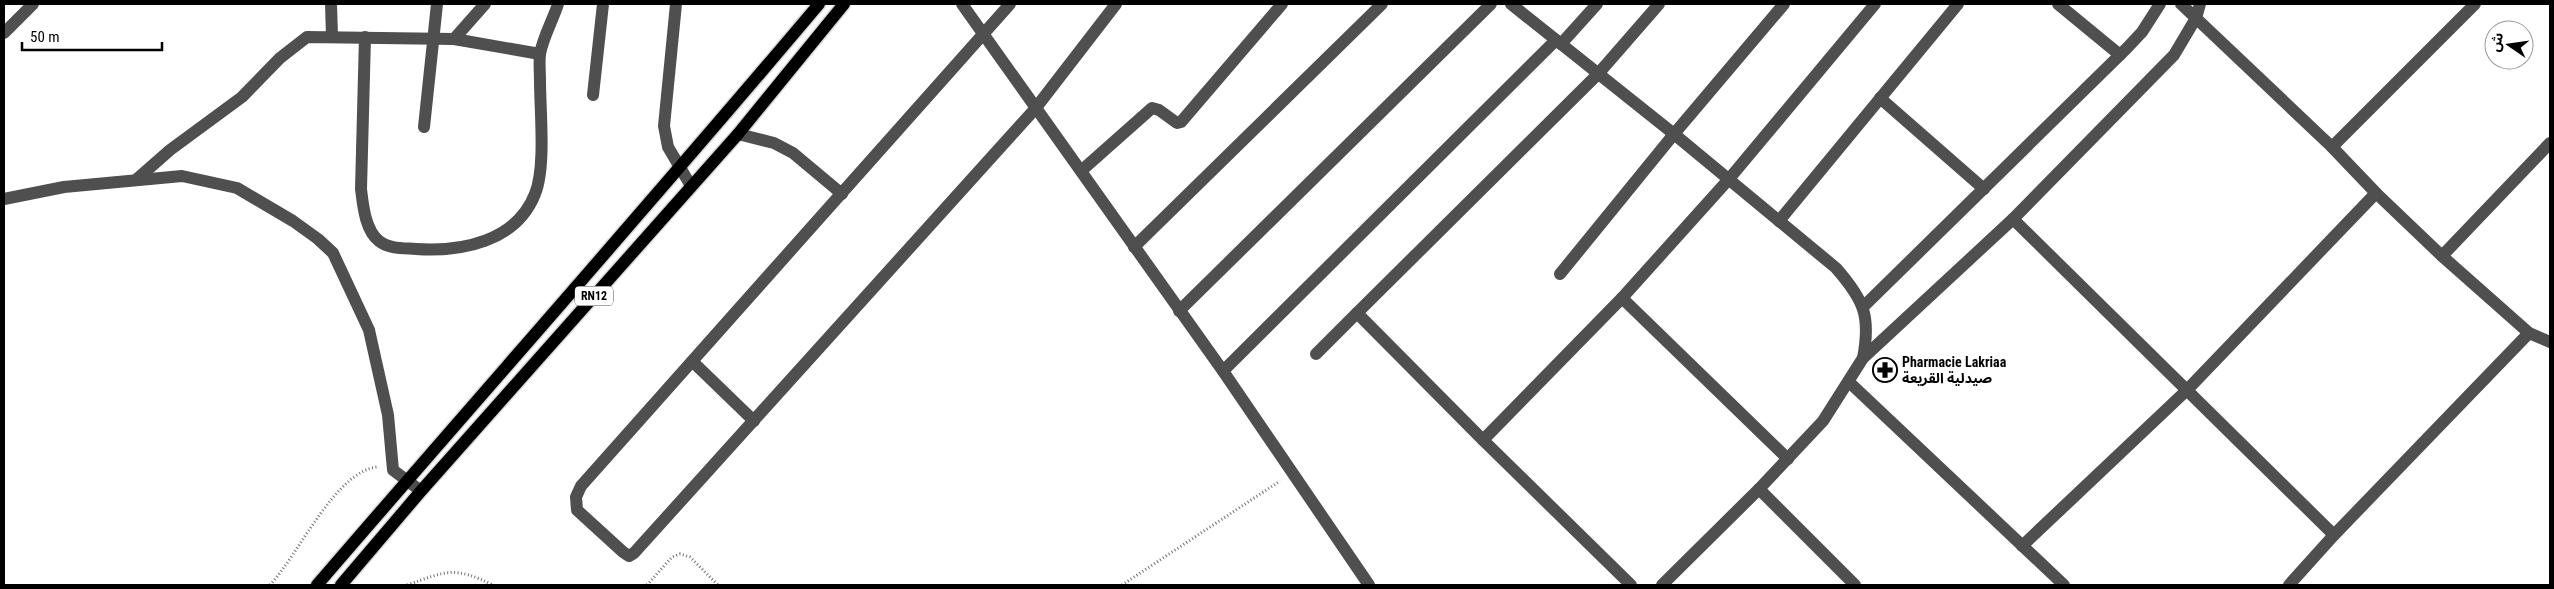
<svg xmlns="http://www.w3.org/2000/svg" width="2554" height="589" font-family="'Roboto Condensed','Noto Sans Arabic',sans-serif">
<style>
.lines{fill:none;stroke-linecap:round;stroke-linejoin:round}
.major-casing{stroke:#dbdbdb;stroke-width:15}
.path{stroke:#717171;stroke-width:3;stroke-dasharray:1 2.5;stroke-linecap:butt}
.minor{stroke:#4f4f4f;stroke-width:12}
.major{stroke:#000;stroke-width:12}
.labels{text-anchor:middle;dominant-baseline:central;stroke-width:4;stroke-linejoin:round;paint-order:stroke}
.shield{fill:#fff;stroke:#4c4c4c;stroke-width:1}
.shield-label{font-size:12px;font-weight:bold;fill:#000}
.poi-label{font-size:14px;font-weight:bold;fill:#000;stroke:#fff;text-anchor:start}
</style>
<rect width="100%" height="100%" fill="#fff"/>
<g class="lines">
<defs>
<g id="major">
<path d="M317,585C484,391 654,200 819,4"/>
<polyline points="341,585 421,491 738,134 844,4"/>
</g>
</defs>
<use href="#major" class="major-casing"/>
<g class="path">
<path d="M270,585C299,554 335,472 377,467"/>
<path d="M407,585C447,571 454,566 493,585"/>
<polyline points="647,585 672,557 680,554 690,557 718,585"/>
<polyline points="1122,585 1280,481"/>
</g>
<g class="minor">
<polyline points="331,4 332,36"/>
<polyline points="676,4 664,126 668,147 691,186"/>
<polyline points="962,4 1223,371 1369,585"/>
<polyline points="1010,4 581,486 576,497 577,510 623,552 629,556 634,553 1035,109 1116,4"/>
<path d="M1511,4L1674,134L1836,268C1864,300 1871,316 1863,358"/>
<polyline points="1659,4 1598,74 1357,313 1483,440 1622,298 1729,179 1875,4"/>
<polyline points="2058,4 2120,55"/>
<polyline points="2181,4 2332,147 2376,193 2442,256 2529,333"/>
<polyline points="4,33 33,4"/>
<path d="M365,37L361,189C363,205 365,230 379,241C389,249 404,248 416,249C461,252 516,242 535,194C546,167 540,111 540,81C540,72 539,62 540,54C543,37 553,20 558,4"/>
<polyline points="454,39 485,4"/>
<polyline points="1561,44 1597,4"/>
<polyline points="593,95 603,4"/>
<polyline points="1880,98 1984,189"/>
<polyline points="424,127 437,4"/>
<polyline points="738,134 774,143 793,153 842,194"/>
<polyline points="2332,147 2475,4"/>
<polyline points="1081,171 1152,108 1159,110 1177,123 1181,122 1282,4"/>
<polyline points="137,179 170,150 242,97 280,58 307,37 454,39 540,54"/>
<polyline points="4,199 64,187 182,176 237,188 293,221 318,239 333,253 369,330 388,415 393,470 421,491"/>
<polyline points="2013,219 2334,535"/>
<polyline points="1779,221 1958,4"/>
<polyline points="1134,247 1382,4"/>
<polyline points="2442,256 2550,143"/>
<polyline points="1560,274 1674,134 1784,4"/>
<polyline points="1622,298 1788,459"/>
<polyline points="1863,307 2127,48 2142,32 2160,4"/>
<polyline points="1179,311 1491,4"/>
<polyline points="1316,354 1357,313"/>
<polyline points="693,362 754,421"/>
<polyline points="1223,371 1556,40"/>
<polyline points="1849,382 2064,585"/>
<polyline points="1483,440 1631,585"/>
<polyline points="1759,489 1855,585"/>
<polyline points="2022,546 2187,390 2376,193"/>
<polyline points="1662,585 1759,489 1823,421 1863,358 2013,219 2174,55 2196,18 2200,4"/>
<polyline points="2289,585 2334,535 2529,333 2550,342"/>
</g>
<use href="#major" class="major"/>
</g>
<defs>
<symbol id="pharmacy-ring" viewBox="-11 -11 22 22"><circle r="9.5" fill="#fff" stroke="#000" stroke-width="1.5"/><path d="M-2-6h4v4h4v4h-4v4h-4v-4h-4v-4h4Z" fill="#000"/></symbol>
</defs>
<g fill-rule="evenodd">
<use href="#pharmacy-ring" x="1871" y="356" width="28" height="28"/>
</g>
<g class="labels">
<rect class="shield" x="575" y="286.5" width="38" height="19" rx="4"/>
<g class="shield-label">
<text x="594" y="296">RN12</text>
</g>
<g class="poi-label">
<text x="1902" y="362">Pharmacie Lakriaa<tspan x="1902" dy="16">صيدلية القريعة</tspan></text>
</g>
</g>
<rect width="2554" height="589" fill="none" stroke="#000000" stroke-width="10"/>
<g transform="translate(2509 45) rotate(283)"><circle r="24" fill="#ffffff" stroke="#999999"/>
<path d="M0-4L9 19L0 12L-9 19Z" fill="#000000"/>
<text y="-8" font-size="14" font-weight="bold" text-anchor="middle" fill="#000000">ش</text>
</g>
<path d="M22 42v8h140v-8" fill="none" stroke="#000000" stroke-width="2.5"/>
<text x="30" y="42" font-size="15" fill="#000000" stroke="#ffffff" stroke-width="4" paint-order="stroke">50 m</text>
</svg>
